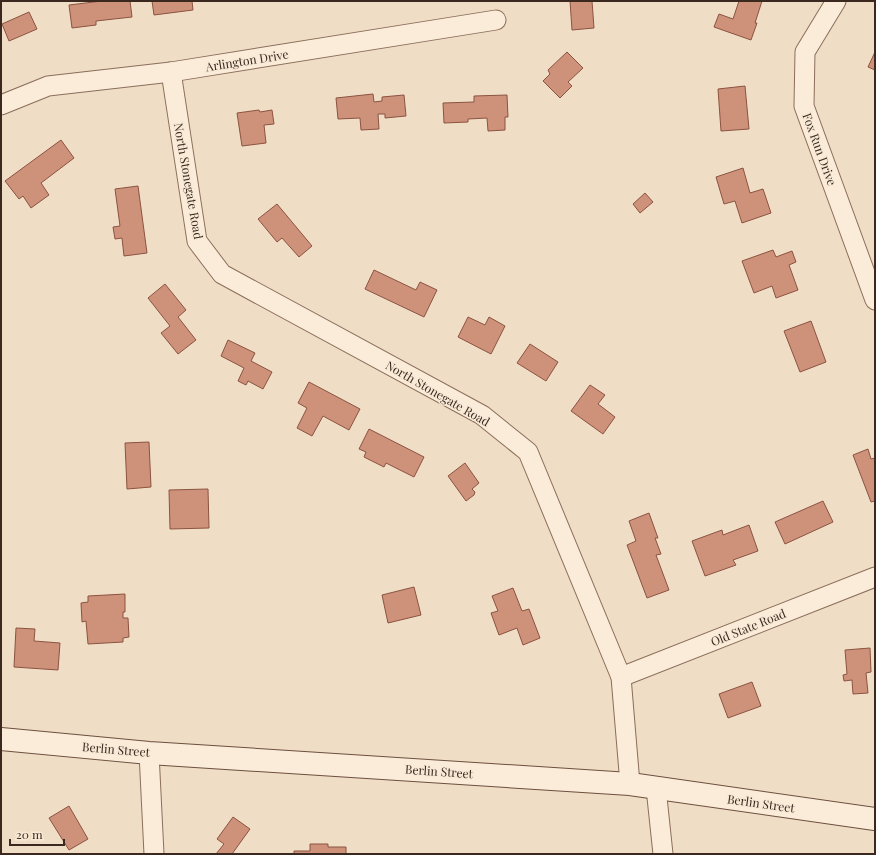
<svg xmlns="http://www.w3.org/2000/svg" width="876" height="855" font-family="'Playfair Display',serif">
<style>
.building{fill:#ce927b;stroke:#8b5340}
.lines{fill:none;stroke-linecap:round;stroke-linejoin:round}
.minor-casing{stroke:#8b6e5b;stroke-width:21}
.secondary-casing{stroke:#6d4f3e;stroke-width:24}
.minor{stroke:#faecd9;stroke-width:19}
.secondary{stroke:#faecd9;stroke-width:22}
.labels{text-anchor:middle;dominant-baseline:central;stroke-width:3;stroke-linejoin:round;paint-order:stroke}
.street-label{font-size:12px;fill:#3b291f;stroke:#f7e9d5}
</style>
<rect width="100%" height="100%" fill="#f0ddc6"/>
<g class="building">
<polygon points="102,1 130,1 132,17 96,21 96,25 72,28 69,5"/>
<polygon points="152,1 192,1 193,10 154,15"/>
<polygon points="570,1 592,1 594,28 572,30"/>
<polygon points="739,1 762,1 755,23 757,23 751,40 714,27 719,14 733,19"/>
<polygon points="29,12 37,29 9,41 2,24"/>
<polygon points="567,52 583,68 568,82 572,86 560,98 543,81 550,74 548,70"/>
<polygon points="875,52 875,70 868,67"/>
<polygon points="745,86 749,129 721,131 718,89"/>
<polygon points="373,94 374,102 382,101 382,97 404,95 406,116 385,118 385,114 378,114 379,129 361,130 360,118 338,119 336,98"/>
<polygon points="507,95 508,117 505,117 505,130 488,131 487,118 468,119 468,122 444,123 443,103 474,102 474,96"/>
<polygon points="259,110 260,112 272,110 274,124 264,125 266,143 242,146 237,113"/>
<polygon points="61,140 74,158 41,183 49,195 31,208 23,196 19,199 5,181"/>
<polygon points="743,168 750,193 763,189 771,213 742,223 735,201 724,204 716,177"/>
<polygon points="138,186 147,253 124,256 122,238 115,239 113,227 120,226 115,189"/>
<polygon points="645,193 653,202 640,213 633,204"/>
<polygon points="277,204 312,246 299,257 282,238 277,242 258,219"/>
<polygon points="773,250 776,257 792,251 796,262 789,265 798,290 776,298 772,286 754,293 742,261"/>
<polygon points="374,270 416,290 420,282 437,290 424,317 365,289"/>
<polygon points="165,284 186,310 178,317 196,340 178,354 161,333 170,326 148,298"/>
<polygon points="468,317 485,325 489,317 505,326 491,354 458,337"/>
<polygon points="811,321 826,362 800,372 784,331"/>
<polygon points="228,340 255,353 251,361 272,372 263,389 248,381 246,385 238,381 244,368 221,356"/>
<polygon points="530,344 558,362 546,381 517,363"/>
<polygon points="309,382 360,409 349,430 323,416 312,436 297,428 307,408 298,403"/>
<polygon points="590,385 605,395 598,404 615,417 603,434 571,411"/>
<polygon points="369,429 424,457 414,477 386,463 384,467 364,457 366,452 359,449"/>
<polygon points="149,442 151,487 127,489 125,443"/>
<polygon points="868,449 871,459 875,458 875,501 871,502 853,455"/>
<polygon points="465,463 479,483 472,489 475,492 474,495 466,501 448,476"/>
<polygon points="208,489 209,528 170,529 169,490"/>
<polygon points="823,501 833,522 785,544 775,522"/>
<polygon points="649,513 658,538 655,538 661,554 656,555 669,590 647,598 627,545 636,541 629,521"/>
<polygon points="749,525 758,551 733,560 736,565 705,576 692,541 722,530 723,535"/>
<polygon points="414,587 421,615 388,623 382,595"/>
<polygon points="513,588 522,611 529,609 540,638 523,645 517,628 499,635 491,613 498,611 492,596"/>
<polygon points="125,594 125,612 123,612 123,618 128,618 129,637 123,638 123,642 88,644 86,621 82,622 81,603 88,602 88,596"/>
<polygon points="16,628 35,629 34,641 60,643 58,670 14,667"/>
<polygon points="870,648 871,672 866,673 868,693 853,694 852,680 844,681 843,675 847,674 845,650"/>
<polygon points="752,682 761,706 728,718 719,694"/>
<polygon points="69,806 88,839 69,850 49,818"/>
<polygon points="233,817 250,829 232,854 216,854 224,844 217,839"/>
<polygon points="310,844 328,844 328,847 346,847 346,854 294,854 294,851 310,851"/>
</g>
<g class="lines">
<defs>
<g id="minor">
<polyline points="836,1 805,52 804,106 875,300"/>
<polyline points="171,72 197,241 222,274 482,415 528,452 621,677 630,784"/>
<polyline points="1,105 48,86 171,72 496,20"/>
<polyline points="621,677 875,577"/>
<polyline points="149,753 154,854"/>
<polyline points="656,788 663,854"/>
</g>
<polyline id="secondary" points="1,739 149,753 630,784 875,819"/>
</defs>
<use href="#minor" class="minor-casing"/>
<use href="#secondary" class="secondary-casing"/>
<use href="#minor" class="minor"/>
<use href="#secondary" class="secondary"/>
</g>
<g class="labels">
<g class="street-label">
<text transform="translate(247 60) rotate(-9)">Arlington Drive</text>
<text transform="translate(820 149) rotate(70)">Fox Run Drive</text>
<text transform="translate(189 181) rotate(80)">North Stonegate Road</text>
<text transform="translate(438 393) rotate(30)">North Stonegate Road</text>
<text transform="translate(748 627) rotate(-22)">Old State Road</text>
<text transform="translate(116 749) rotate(5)">Berlin Street</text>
<text transform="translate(439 771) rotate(4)">Berlin Street</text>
<text transform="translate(761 803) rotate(8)">Berlin Street</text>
</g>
</g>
<rect width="876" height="855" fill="none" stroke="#3b291f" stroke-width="4"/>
<path d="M10 839v6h54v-6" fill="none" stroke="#3b291f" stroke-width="2"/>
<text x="16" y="839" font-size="12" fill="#3b291f" stroke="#f7e9d5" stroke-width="3" paint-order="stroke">20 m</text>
</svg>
